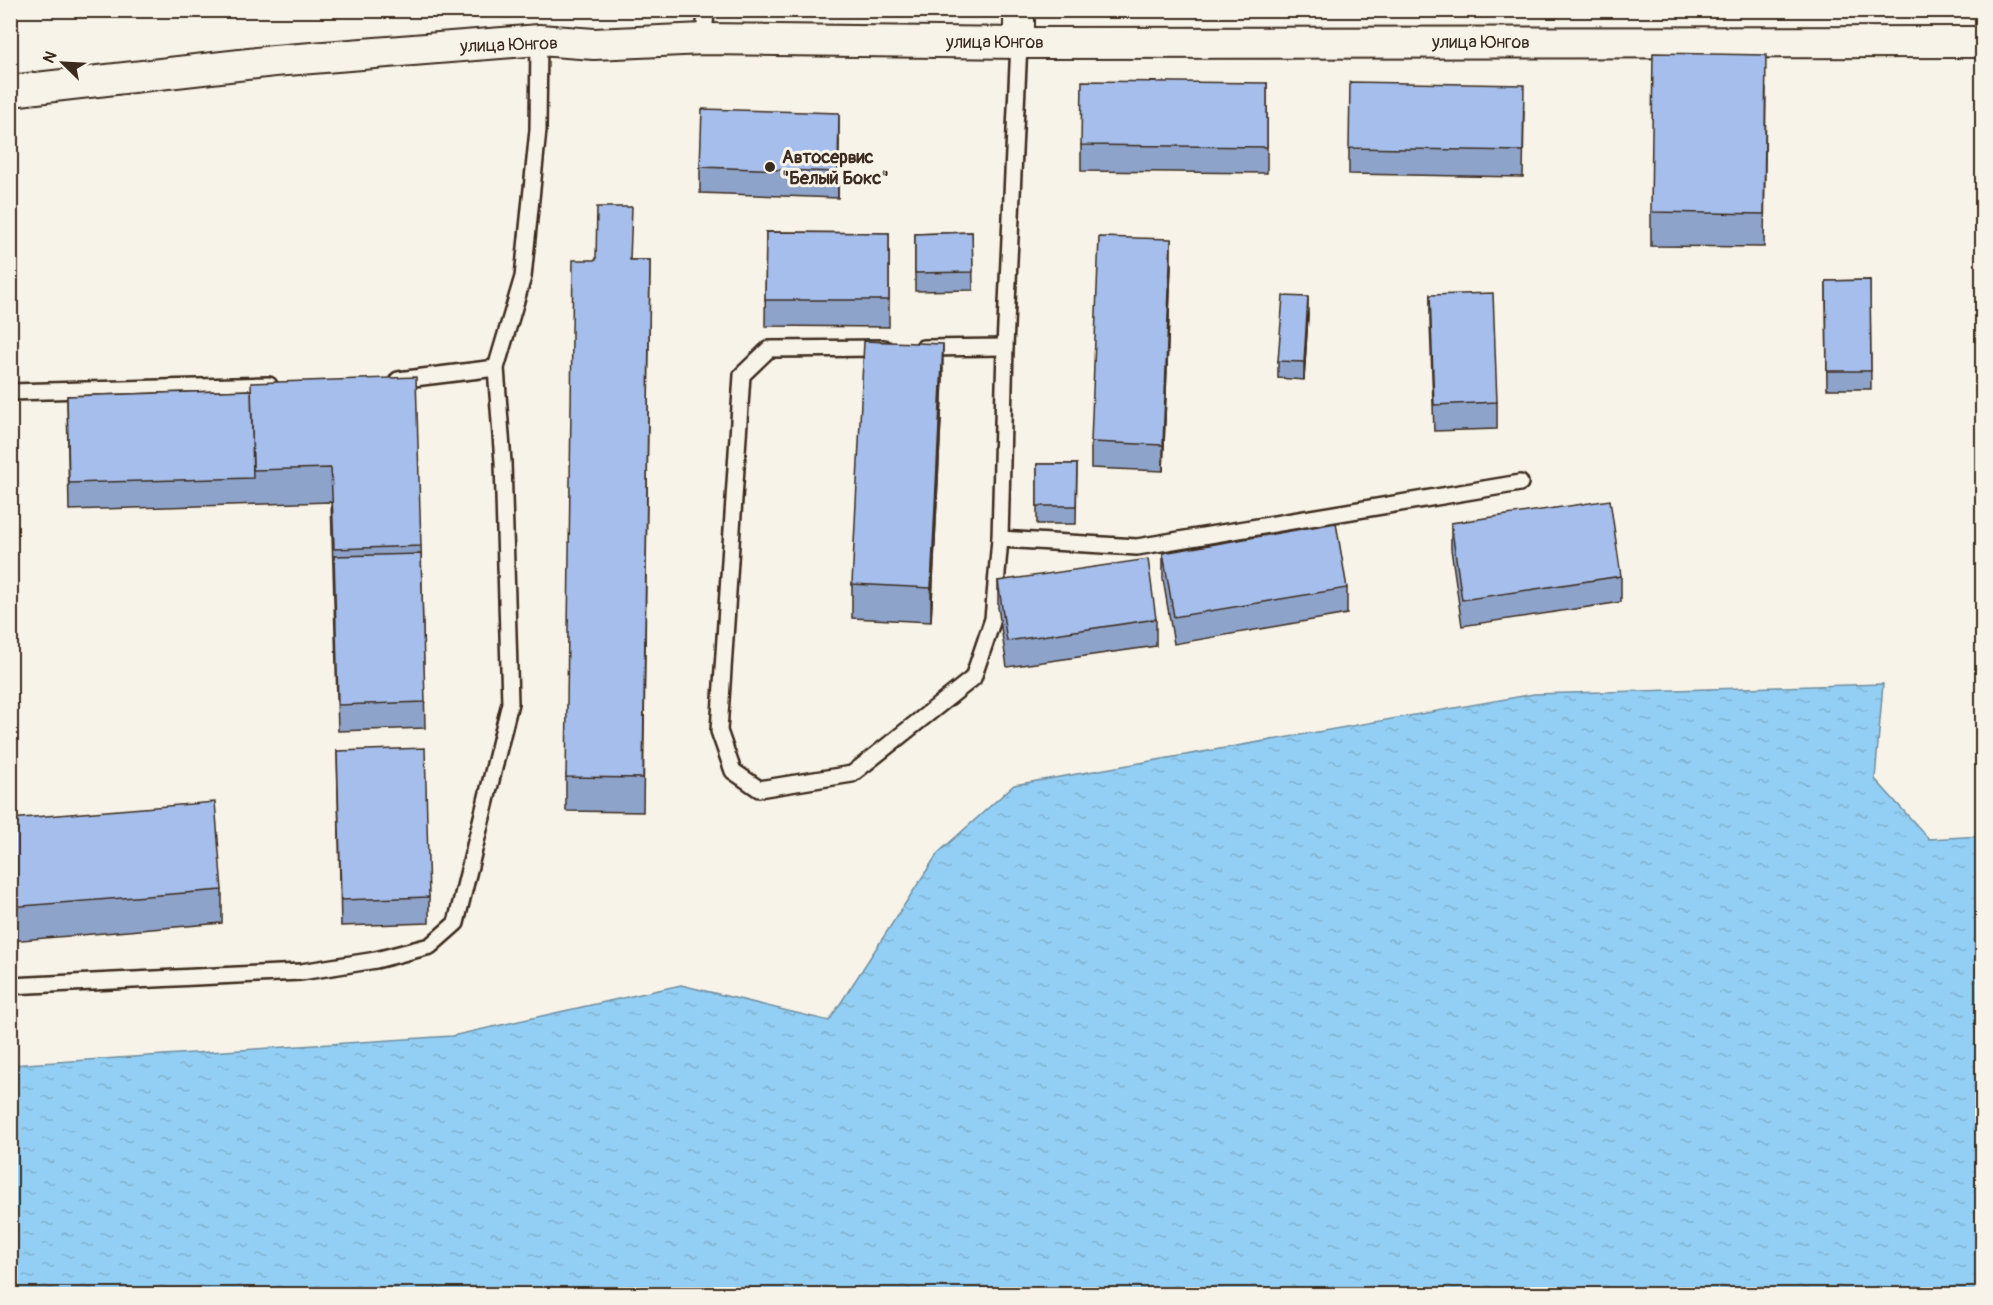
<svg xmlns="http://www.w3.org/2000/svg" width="1993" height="1305" font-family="Pangolin,sans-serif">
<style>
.water{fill:url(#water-ripples);stroke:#708d9e;stroke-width:1.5}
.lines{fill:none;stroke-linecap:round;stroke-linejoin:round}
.service-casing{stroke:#3b2a1e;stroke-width:20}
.minor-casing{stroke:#3b2a1e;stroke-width:34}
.service{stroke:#f7f3e8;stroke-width:15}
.minor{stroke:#f7f3e8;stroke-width:30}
.wall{fill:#8ea3ca;stroke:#3b2a1e;stroke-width:1.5}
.shaded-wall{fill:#7485a4;stroke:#3b2a1e;stroke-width:1.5}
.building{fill:#a5beeb;stroke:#3b2a1e;stroke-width:1.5}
.poi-dot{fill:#3b2a1e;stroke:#f7f3e8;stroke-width:2}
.labels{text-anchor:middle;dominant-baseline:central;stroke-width:6;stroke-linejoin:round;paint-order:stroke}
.street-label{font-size:18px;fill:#3b2a1e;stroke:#f7f3e8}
.poi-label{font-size:18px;font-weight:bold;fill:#3b2a1e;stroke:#f7f3e8;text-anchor:start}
</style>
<defs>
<pattern id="water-ripples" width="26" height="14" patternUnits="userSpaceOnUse" patternTransform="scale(1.5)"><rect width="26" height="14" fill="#93cff4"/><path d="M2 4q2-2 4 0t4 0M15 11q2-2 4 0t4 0" fill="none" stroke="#80b2d1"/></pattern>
</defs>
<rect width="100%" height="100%" fill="#f7f3e8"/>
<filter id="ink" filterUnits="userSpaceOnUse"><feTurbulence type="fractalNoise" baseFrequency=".0167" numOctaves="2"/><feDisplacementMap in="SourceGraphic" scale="12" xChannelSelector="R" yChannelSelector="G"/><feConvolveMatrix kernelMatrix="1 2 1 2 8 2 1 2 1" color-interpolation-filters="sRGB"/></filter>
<g filter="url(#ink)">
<polygon class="water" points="1883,684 1875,779 1929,839 1982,836 1982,1294 11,1294 11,1065 452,1036 681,985 829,1021 938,853 1014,785 1534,694"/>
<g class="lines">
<defs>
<g id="service">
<polyline points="704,39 706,10"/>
<polyline points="1019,43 1005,347 1000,539 1137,547 1520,483"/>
<polyline points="884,348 769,349 742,375 719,731 733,771 759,789 852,774 973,678 993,619 1000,539"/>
<polyline points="923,348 1005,347"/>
<polyline points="398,380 496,368"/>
<polyline points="10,392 269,385"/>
<polyline points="10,986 301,972 376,960 430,946 456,923 510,703 503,462 496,368 523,277 538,130 539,40"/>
</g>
<g id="minor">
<polyline points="1019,10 1019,43"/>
<polyline points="10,91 274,61 539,40 594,44 704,39 1019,43 1982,42"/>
</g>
</defs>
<use href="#service" class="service-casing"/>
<use href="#minor" class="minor-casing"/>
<use href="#service" class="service"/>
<use href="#minor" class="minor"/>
</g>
<g class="wall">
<polygon points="1267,83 1267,173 1081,171 1081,145"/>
<polygon points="1766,89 1764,247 1651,246 1651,212"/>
<polygon points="1524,111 1523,177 1349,174 1349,148"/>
<polygon points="839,140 838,198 700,193 700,167"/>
<polygon points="766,232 889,233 889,327 765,326"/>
<polygon points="972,232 973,290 915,291 915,234"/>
<polygon points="631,260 650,260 643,812 566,811 566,777"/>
<polygon points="1171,265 1163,471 1091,468 1091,442"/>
<polygon points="1870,280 1871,389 1827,389 1826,281"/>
<polygon points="1430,295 1497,402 1497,429 1434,431 1430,322"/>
<polygon points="1308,315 1304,380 1278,378 1278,361"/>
<polygon points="943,378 931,622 852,618 852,584"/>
<polygon points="251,390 421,546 425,728 338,731 331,502 69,510 67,396"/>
<polygon points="1037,464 1077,464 1076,524 1037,524"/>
<polygon points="1451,523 1621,576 1621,602 1462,626 1451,549"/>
<polygon points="1163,553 1347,588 1347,614 1174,644 1163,579"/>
<polygon points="998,581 1156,619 1156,646 1007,667 998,607"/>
<polygon points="337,751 429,897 429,923 341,926"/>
<polygon points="10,819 222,890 222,923 10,941"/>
</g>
<g class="shaded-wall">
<polygon points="839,113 839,140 838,198 838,172"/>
<polygon points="1171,239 1171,265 1163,471 1163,445"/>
<polygon points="1308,297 1308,315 1304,380 1304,362"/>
<polygon points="943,344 943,378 931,622 931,588"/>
</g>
<g class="building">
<polygon points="1653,53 1766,55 1764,214 1651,212"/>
<polygon points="1082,81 1267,83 1267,147 1081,145"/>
<polygon points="1350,82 1524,85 1523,151 1349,148"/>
<polygon points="702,109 839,113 838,172 700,167"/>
<polygon points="597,207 632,207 630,260 650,260 643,778 566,777 573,260 596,260"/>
<polygon points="766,232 889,233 889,300 765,300"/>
<polygon points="972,232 973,272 915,273 915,234"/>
<polygon points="1099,237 1171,239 1163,445 1091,442"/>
<polygon points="1870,280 1871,371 1827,371 1826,281"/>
<polygon points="1493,293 1497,402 1434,405 1430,295"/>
<polygon points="1283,296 1308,297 1304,362 1278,361"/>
<polygon points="864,341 943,344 931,588 852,584"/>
<polygon points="416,377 421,546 334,549 331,468 253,470 251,383"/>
<polygon points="251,390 253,478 69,483 67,396"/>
<polygon points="1037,464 1077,464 1076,506 1037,506"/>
<polygon points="1610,500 1621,576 1462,600 1451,523"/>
<polygon points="1336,523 1347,588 1174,617 1163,553"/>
<polygon points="421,554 425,702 338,705 334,556"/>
<polygon points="1148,559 1156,619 1007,641 998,581"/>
<polygon points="425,748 429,897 341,900 337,751"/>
<polygon points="215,802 222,890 10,907 10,819"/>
</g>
</g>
<circle class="poi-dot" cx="770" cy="167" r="6"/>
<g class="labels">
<g class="street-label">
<text x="995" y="42">улица Юнгов</text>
<text x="1481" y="42">улица Юнгов</text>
<text transform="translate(509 45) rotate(-2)">улица Юнгов</text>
</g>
<g class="poi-label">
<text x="782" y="157">Автосервис<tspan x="782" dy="21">"Белый Бокс"</tspan></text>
</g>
</g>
<rect width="1993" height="1305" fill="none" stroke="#f7f3e8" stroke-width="36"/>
<rect x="18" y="18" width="1957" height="1269" fill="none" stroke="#3b2a1e" stroke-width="2" filter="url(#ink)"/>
<g transform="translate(63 63) rotate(294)" stroke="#f7f3e8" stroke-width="4.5" paint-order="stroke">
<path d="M0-4.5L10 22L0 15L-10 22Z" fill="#3b2a1e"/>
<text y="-9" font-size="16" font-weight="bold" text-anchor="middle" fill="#3b2a1e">N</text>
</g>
</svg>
